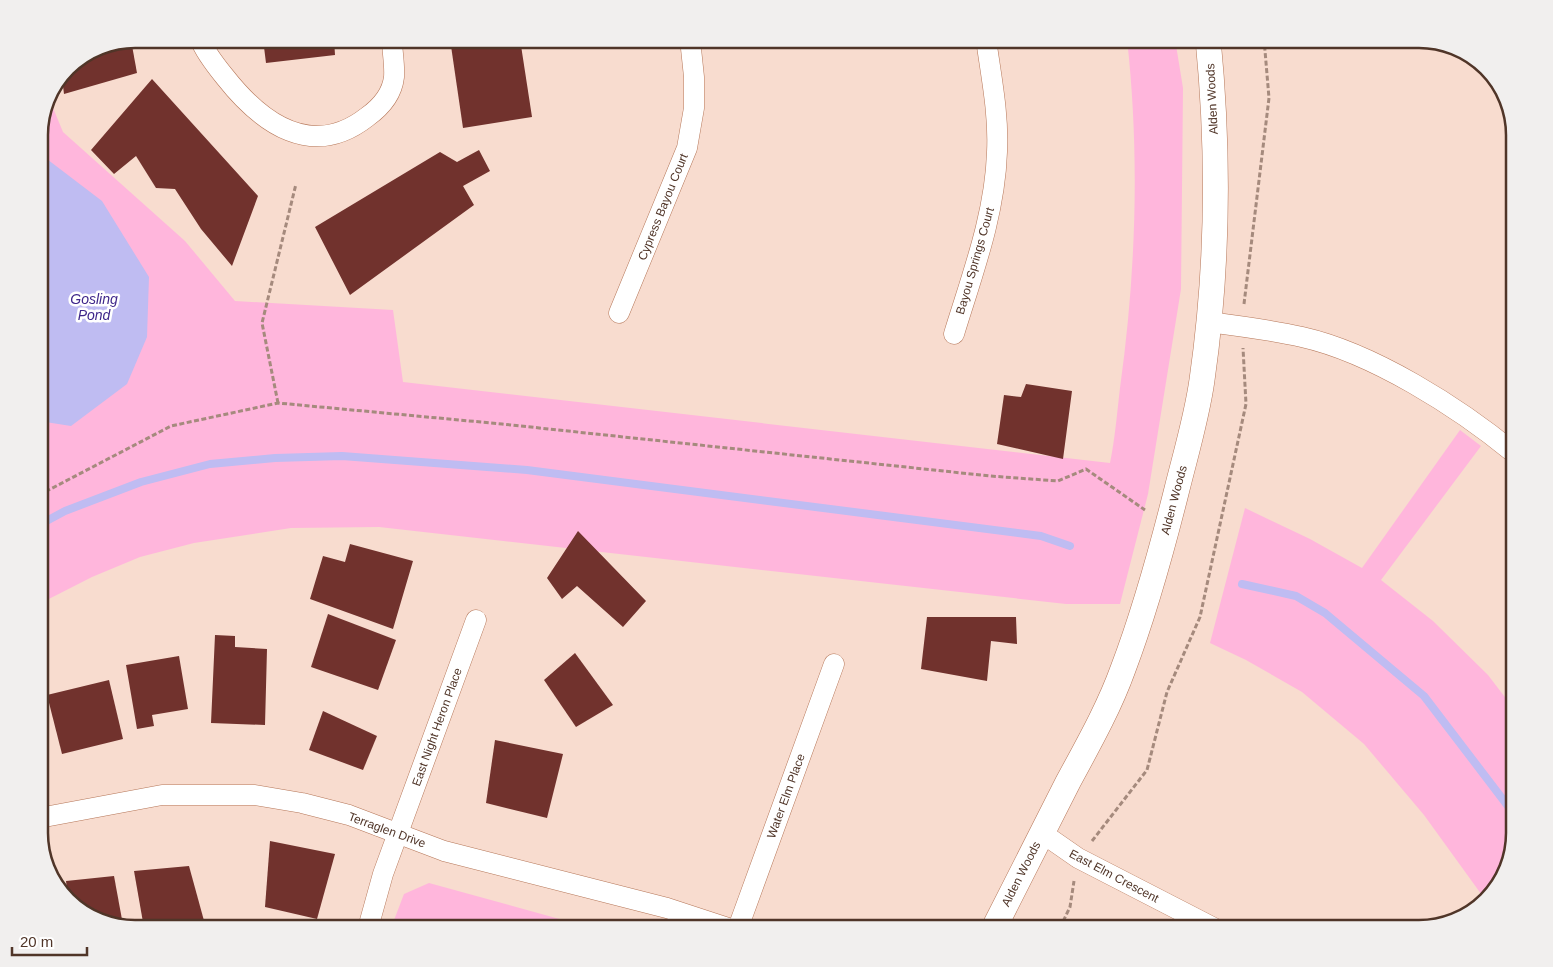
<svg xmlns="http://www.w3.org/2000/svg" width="1553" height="967" font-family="Helvetica,sans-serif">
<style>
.green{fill:#ffb6dc}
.water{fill:#bfbcf2}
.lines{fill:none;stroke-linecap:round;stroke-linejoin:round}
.stream{stroke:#bfbcf2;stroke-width:8}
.building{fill:#71322d}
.minor-casing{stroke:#b57658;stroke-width:21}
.tertiary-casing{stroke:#b57658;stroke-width:26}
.path{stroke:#a58a7d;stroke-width:3;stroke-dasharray:5 2.5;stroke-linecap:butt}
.minor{stroke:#fff;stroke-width:20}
.tertiary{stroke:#fff;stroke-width:25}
.labels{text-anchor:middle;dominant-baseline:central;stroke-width:5;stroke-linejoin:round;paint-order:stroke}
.street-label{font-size:12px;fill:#503528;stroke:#fff}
.water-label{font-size:14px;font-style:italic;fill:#3e268a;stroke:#fff}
.rim{fill:none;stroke:#503528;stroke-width:2.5}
</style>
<rect width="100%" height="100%" fill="#f8dccf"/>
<g class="green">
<path d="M1127,39H1175L1183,88L1181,289L1148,494L1120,604H1066L379,527L291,528L194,543L140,557L92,577L39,604V129L51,103L63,132L185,241L235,301L393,310L403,382L1110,463C1115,439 1117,413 1120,388C1136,273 1140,155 1127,39Z"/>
<polygon points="1460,430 1481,446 1381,580 1433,621 1488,675 1514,709 1514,833 1501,881 1484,898 1424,815 1364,744 1302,692 1246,660 1210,643 1245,508 1310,539 1362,568"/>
<polygon points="429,883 592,928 593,928 391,928 404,894"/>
</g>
<polygon class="water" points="39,153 102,201 149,277 147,337 127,384 71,426 39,421"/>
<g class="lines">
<g class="stream">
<polyline points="39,525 65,511 141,482 210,464 275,458 342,456 527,470 1041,536 1070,546"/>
<polyline points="1242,584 1296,596 1325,613 1424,696 1514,814"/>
</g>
</g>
<g class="building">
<polygon points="263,39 334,39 335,55 266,63"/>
<polygon points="450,39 520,39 532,117 463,128"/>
<polygon points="131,40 137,73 64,94 62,78 67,67 98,46"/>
<polygon points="152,79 258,196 232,266 201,229 175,189 156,188 136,156 114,174 91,150"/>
<polygon points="479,150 490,171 463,186 474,205 350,295 315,227 440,152 457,162"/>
<polygon points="1026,384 1072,391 1063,459 997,444 1004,395 1021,397"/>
<polygon points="578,531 646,601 623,627 577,586 562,599 547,578"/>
<polygon points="350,544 413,561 393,629 310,599 323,556 345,562"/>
<polygon points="328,614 396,640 378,690 311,667"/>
<polygon points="927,617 1016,617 1017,644 991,641 987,681 921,669"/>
<polygon points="215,635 235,636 235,647 267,649 265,725 211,723"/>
<polygon points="575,653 613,705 576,727 544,680"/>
<polygon points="179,656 188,709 152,715 154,726 137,729 126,665"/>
<polygon points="109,680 123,739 62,754 47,695"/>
<polygon points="323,711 377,736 363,770 309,750"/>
<polygon points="495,740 563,754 547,818 486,803"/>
<polygon points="39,742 45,765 39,766"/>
<polygon points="270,841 335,854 317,919 265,907"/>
<polygon points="189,866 206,928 144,928 134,871"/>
<polygon points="114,876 123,925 86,915 68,896 66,881"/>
</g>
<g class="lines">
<defs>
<g id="minor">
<path d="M200,39C205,52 216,66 225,77C262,124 312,160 367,117C381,107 392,95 394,77C395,65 392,51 392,39"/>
<polyline points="619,313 687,148 694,108 694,77 690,39"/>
<path d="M1208,322C1240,326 1271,330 1302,337C1373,353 1458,407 1514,453"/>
<path d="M954,334C972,275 995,215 997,152C999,114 991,76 986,39"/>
<polyline points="39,818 162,795 255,795 302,803 349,815 444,851 667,908 728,928"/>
<polyline points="1042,833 1078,858 1214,928"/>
<polyline points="368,928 383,874 476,620"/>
<polyline points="738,928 834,664"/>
</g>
<path id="tertiary" d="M994,928C1018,880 1043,831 1068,782C1088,745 1109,708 1123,669C1145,611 1162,549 1177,489C1186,453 1197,416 1202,380C1218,268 1219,151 1208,39"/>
</defs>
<use href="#minor" class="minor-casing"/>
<use href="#tertiary" class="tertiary-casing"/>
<g class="path">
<polyline points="1244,304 1269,98 1264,39"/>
<polyline points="278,403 262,323 296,184"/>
<polyline points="39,495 171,426 278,403 502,424 990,476 1058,481 1086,469 1145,510"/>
<polyline points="1092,841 1147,770 1167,692 1200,617 1246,404 1243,348"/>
<polyline points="1060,928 1070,907 1074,881"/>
</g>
<use href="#minor" class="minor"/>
<use href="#tertiary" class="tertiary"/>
</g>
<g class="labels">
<g class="street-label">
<text transform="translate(1212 99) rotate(-93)">Alden Woods</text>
<text transform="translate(663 207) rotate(-68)">Cypress Bayou Court</text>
<text transform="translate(975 261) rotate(-74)">Bayou Springs Court</text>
<text transform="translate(1174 500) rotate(-75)">Alden Woods</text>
<text transform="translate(437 727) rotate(-70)">East Night Heron Place</text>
<text transform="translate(786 796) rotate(-70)">Water Elm Place</text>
<text transform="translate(387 830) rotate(20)">Terraglen Drive</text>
<text transform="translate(1021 874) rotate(-63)">Alden Woods</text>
<text transform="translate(1114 876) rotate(28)">East Elm Crescent</text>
</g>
<g class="water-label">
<text x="94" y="299">Gosling<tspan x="94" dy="16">Pond</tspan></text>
</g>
</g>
<path d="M0 0H1553V967H0ZM135 48H1419A87 87 0 0 1 1506 135V833A87 87 0 0 1 1419 920H135A87 87 0 0 1 48 833V135A87 87 0 0 1 135 48Z" fill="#f1efee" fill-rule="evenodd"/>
<path class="rim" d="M135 48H1419A87 87 0 0 1 1506 135V833A87 87 0 0 1 1419 920H135A87 87 0 0 1 48 833V135A87 87 0 0 1 135 48Z"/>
<path d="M12 947v8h75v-8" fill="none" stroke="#503528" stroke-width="2.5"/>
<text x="20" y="947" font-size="15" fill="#503528" stroke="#ffffff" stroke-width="4" paint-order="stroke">20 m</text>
</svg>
